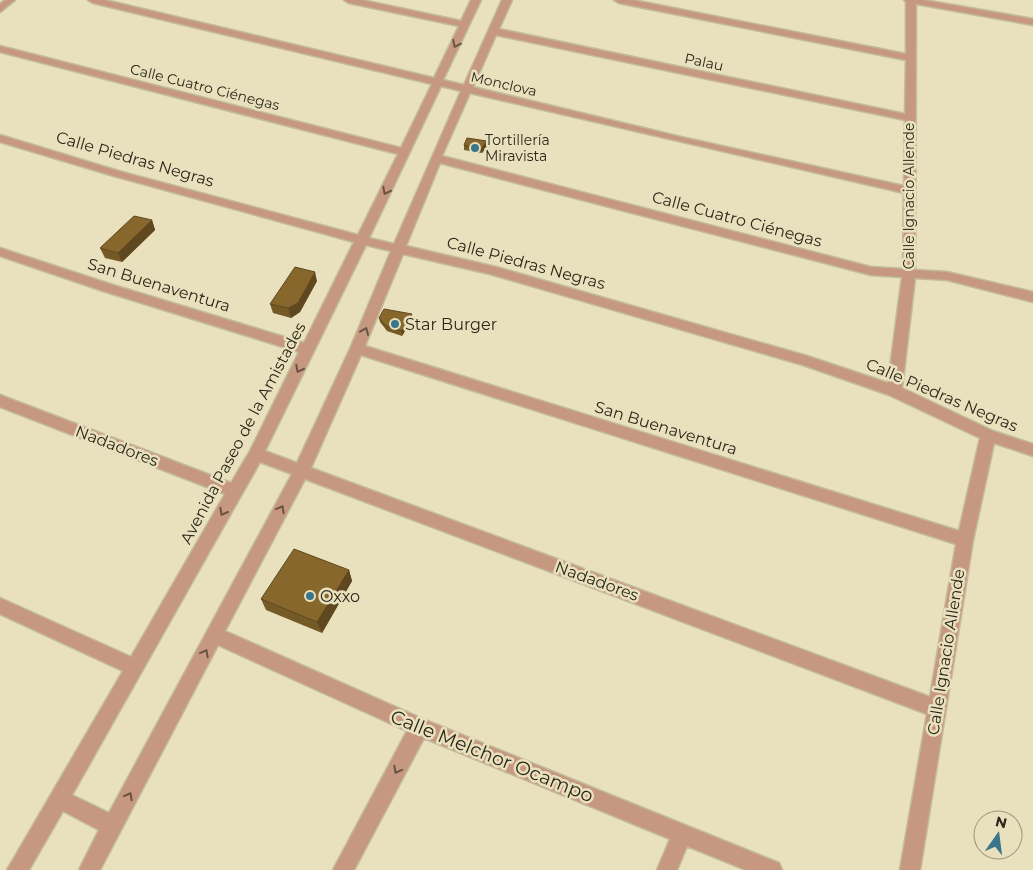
<svg xmlns="http://www.w3.org/2000/svg" width="1033" height="870" font-family="Montserrat,sans-serif">
<style>
.lines{fill:none;stroke-linecap:round;stroke-linejoin:round}
.minor-casing{stroke:#c3bc9c;stroke-width:3}
.minor{fill:#c79880;fill-rule:evenodd}
.wall{fill:#755927}
.shaded-wall{fill:#5f4820}
.building{fill:#88672d;stroke:#5f4820}
.oneway{stroke:#695443}
.poi-dot{fill:#39768c;stroke:#e9e1bd;stroke-width:2}
.labels{text-anchor:middle;dominant-baseline:central;stroke-width:5;stroke-linejoin:round;paint-order:stroke}
.far-street-label{font-size:14px;fill:#2b271a;stroke:#e9e1bd}
.far-poi-label{font-size:14px;fill:#2b271a;stroke:#e9e1bd;text-anchor:start}
.street-label{font-size:16px;fill:#2b271a;stroke:#e9e1bd}
.poi-label{font-size:16px;fill:#2b271a;stroke:#e9e1bd;text-anchor:start}
.near-street-label{font-size:19px;fill:#2b271a;stroke:#e9e1bd}
</style>
<rect width="100%" height="100%" fill="#e9e1bd"/>
<g class="lines">
<defs>
<g id="minor">
<polygon points="5,0 15,0 0,12 0,4"/>
<path d="M88,0H105L434,78L459,26L349,3L344,0H362L461,21L471,0H481L443,80L464,85L502,0H512L499,29L905,114L906,60L619,3L614,0H633L906,54V2L904,0H924L1033,19V25L916,4L915,270L947,272L1033,292V302L947,280L915,278L902,388L993,431L1033,444V456L994,443L973,540L920,870H900L927,714L305,479L225,631L425,720L779,863L782,870H746L687,846L677,870H657L670,839L424,738L354,870H333L407,731L218,645L100,870H79L99,830L63,811L29,870H7L123,671L0,614V598L131,657L225,494L0,407V395L231,483L250,451L299,352L103,291L0,256V248L113,285L304,343L354,242L114,176L0,142V135L122,172L358,235L398,154L0,52V46L401,148L432,84L93,3ZM496,35L905,120L904,186L681,137L473,87ZM441,86L461,91L394,244L369,238ZM470,93L904,193L903,269L871,267L442,156ZM440,163L871,275L902,277L888,383L807,356L496,267L406,246ZM366,245L391,251L350,349L297,463L265,451ZM403,254L490,274L803,365L889,395L980,438L959,531L365,346ZM361,355L956,544L930,697L311,468ZM260,462L292,474L109,813L72,795Z"/>
</g>
</defs>
<use href="#minor" class="minor-casing"/>
<use href="#minor" class="minor"/>
</g>
<g class="wall">
<polygon points="487,141 487,146 482,153 464,150 464,145"/>
<polygon points="152,220 155,230 122,262 105,258 100,248"/>
<polygon points="317,281 300,312 291,318 273,313 270,304"/>
<polygon points="379,318 412,319 402,336 387,331 380,322"/>
<polygon points="349,570 352,581 322,633 266,610 261,599"/>
</g>
<g class="shaded-wall">
<polygon points="487,141 487,146 482,153 481,149"/>
<polygon points="152,220 155,230 122,262 118,253"/>
<polygon points="315,272 317,281 300,312 291,318 288,308"/>
<polygon points="412,314 412,319 402,336 402,331"/>
<polygon points="349,570 352,581 322,633 317,622"/>
</g>
<g class="building">
<polygon points="467,138 487,141 481,149 464,145"/>
<polygon points="134,216 152,220 118,253 100,248"/>
<polygon points="295,267 315,272 298,303 288,308 270,304"/>
<polygon points="384,309 412,314 402,331 386,326 379,318"/>
<polygon points="294,549 349,570 317,622 261,599"/>
</g>
<defs><path id="oneway-chevron" d="M-2-3.5L2.5 0L-2 3.5" fill="none" stroke-width="1.6" stroke-linecap="round" stroke-linejoin="round" transform="scale(1.25)"/></defs>
<g class="oneway">
<use href="#oneway-chevron" transform="translate(456 44) rotate(116)"/>
<use href="#oneway-chevron" transform="translate(386 191) rotate(117)"/>
<use href="#oneway-chevron" transform="translate(365 331) rotate(-67)"/>
<use href="#oneway-chevron" transform="translate(299 369) rotate(117)"/>
<use href="#oneway-chevron" transform="translate(281 509) rotate(-62)"/>
<use href="#oneway-chevron" transform="translate(223 512) rotate(119)"/>
<use href="#oneway-chevron" transform="translate(205 653) rotate(-62)"/>
<use href="#oneway-chevron" transform="translate(397 770) rotate(118)"/>
<use href="#oneway-chevron" transform="translate(129 796) rotate(-62)"/>
</g>
<g class="poi-dot">
<circle cx="475" cy="148" r="5"/>
<circle cx="395" cy="324" r="5"/>
<circle cx="310" cy="596" r="5"/>
</g>
<g class="labels">
<g class="far-street-label">
<text transform="translate(704 62) rotate(12)">Palau</text>
<text transform="translate(504 84) rotate(13)">Monclova</text>
<text transform="translate(205 87) rotate(14)">Calle Cuatro Ciénegas</text>
<text transform="translate(909 196) rotate(-90)">Calle Ignacio Allende</text>
</g>
<g class="far-poi-label">
<text x="485" y="140">Tortillería<tspan x="485" dy="16">Miravista</tspan></text>
</g>
<g class="street-label">
<text transform="translate(135 159) rotate(16)">Calle Piedras Negras</text>
<text transform="translate(737 219) rotate(15)">Calle Cuatro Ciénegas</text>
<text transform="translate(526 263) rotate(15)">Calle Piedras Negras</text>
<text transform="translate(159 285) rotate(17)">San Buenaventura</text>
<text transform="translate(942 395) rotate(23)">Calle Piedras Negras</text>
<text transform="translate(666 428) rotate(17)">San Buenaventura</text>
<text transform="translate(243 433) rotate(-62)">Avenida Paseo de la Amistades</text>
<text transform="translate(117 446) rotate(21)">Nadadores</text>
<text transform="translate(597 581) rotate(20)">Nadadores</text>
<text transform="translate(946 652) rotate(-81)">Calle Ignacio Allende</text>
</g>
<g class="poi-label">
<text x="405" y="324">Star Burger</text>
<text x="320" y="596">Oxxo</text>
</g>
<g class="near-street-label">
<text transform="translate(492 756) rotate(22)">Calle Melchor Ocampo</text>
</g>
</g>
<g transform="translate(998 835) rotate(14)"><circle r="24" fill="#e9e1bd" stroke="#9d977c"/>
<path d="M0-4L9 19L0 12L-9 19Z" fill="#39768c"/>
<text y="-8" font-size="14" font-weight="bold" text-anchor="middle" fill="#2b271a">N</text>
</g>
</svg>
